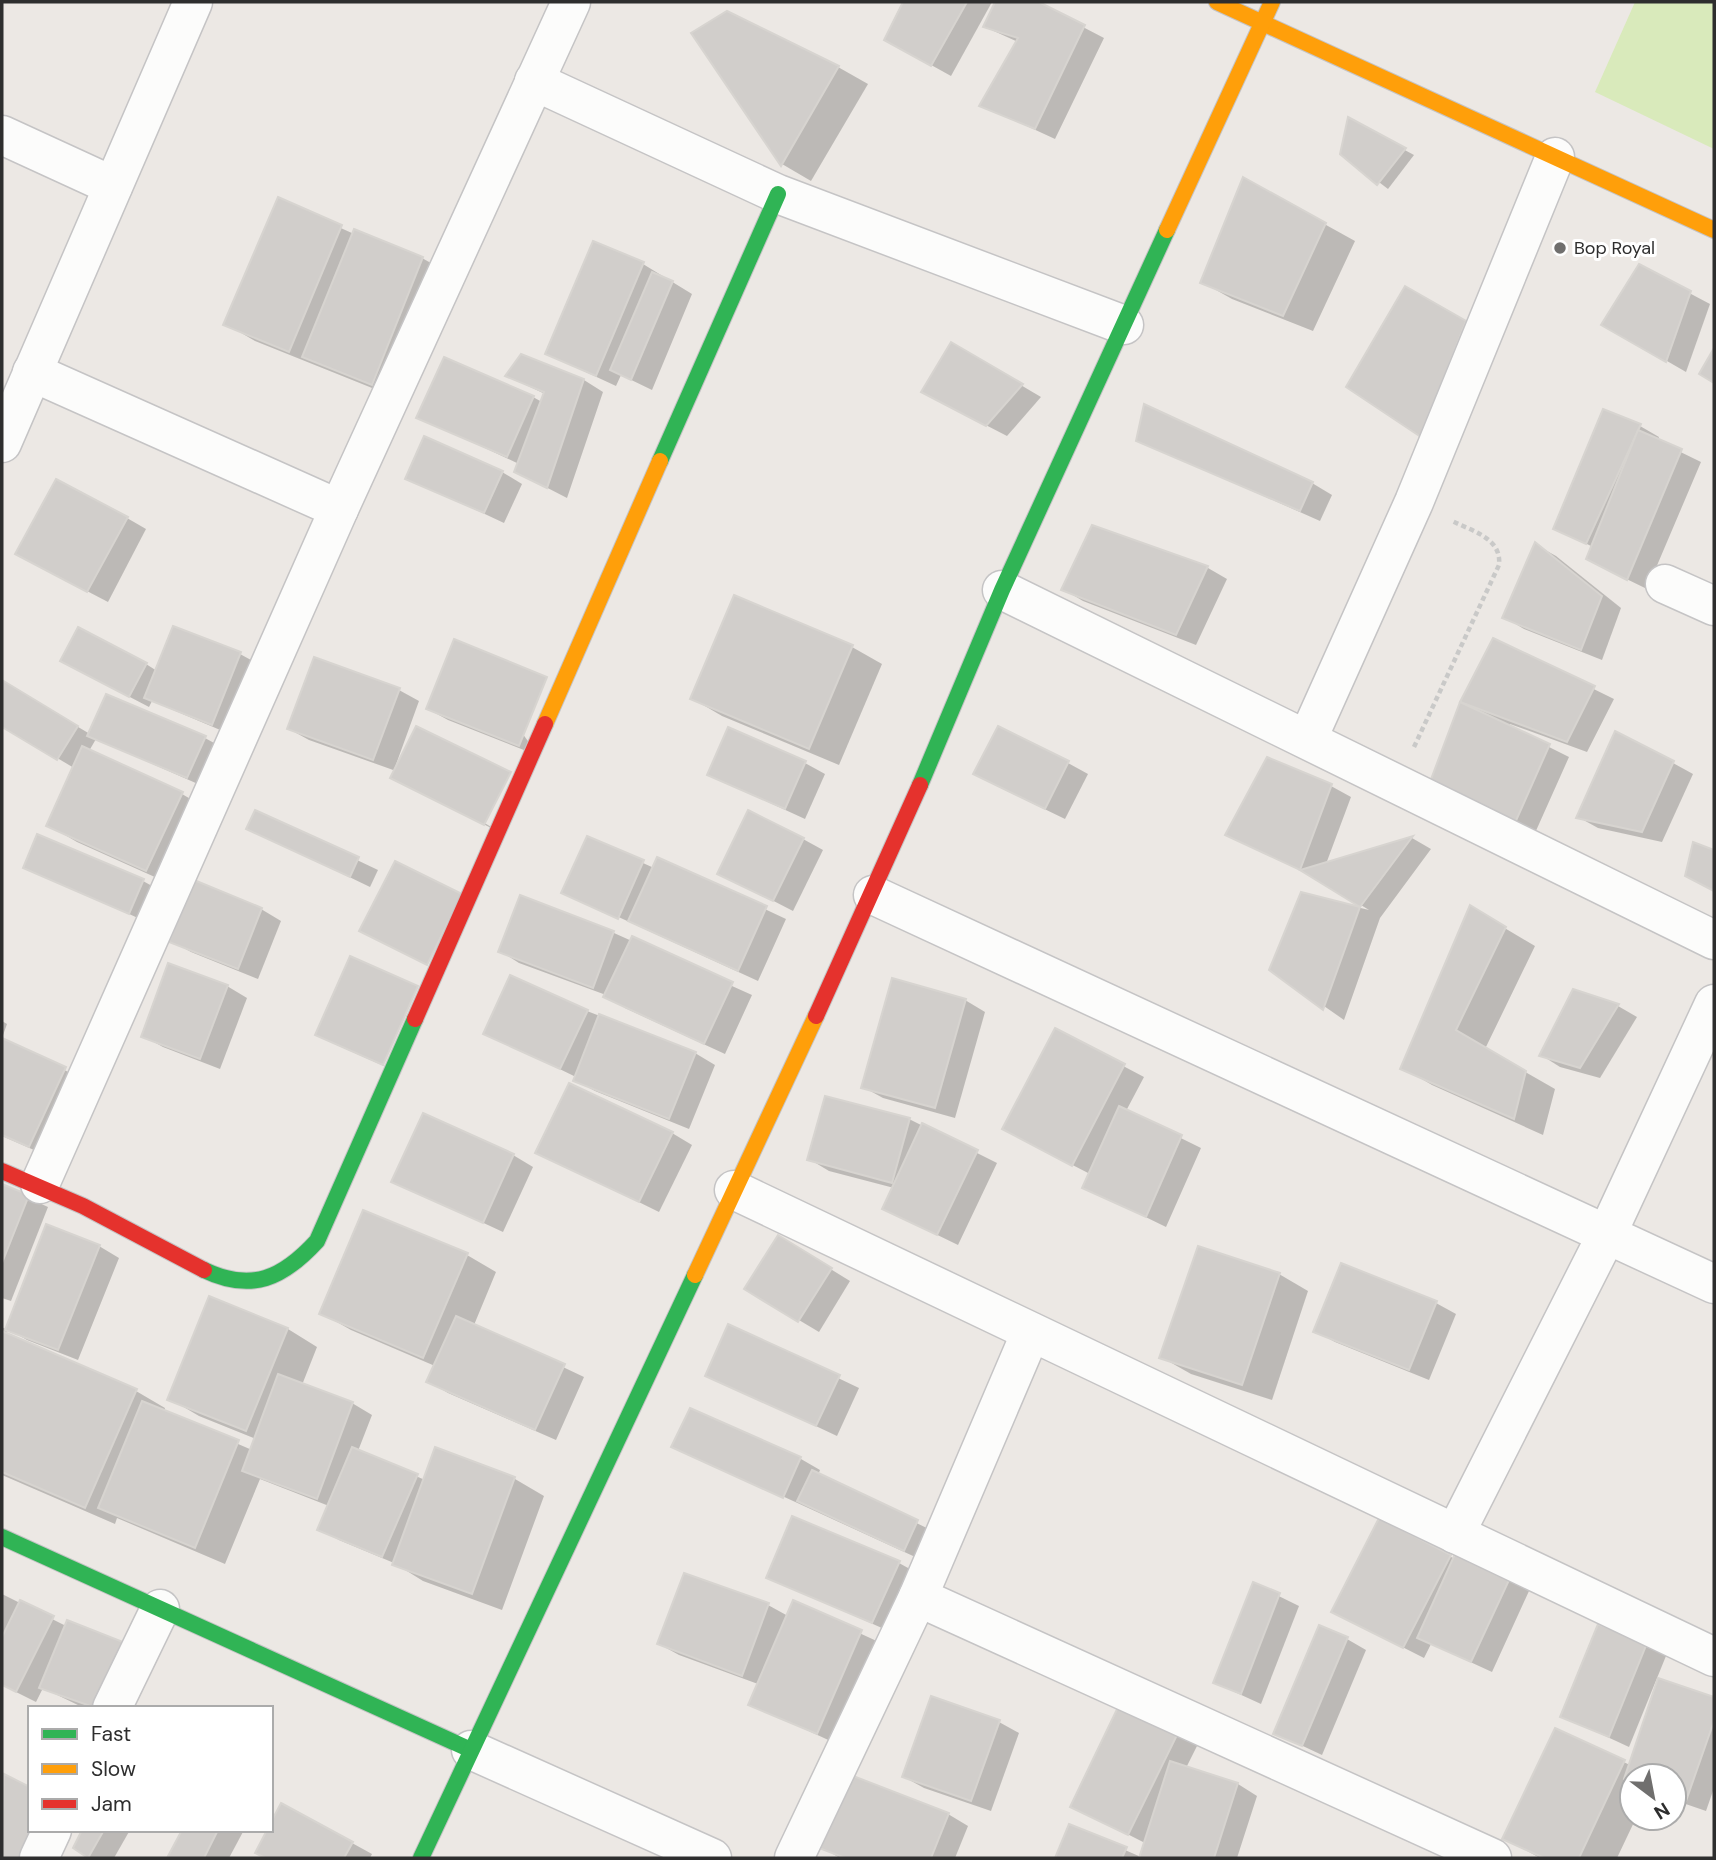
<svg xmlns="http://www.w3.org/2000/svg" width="1716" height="1860" font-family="'DM Sans',sans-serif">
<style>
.pitch{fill:#d9eabb}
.shadow{fill:#0003}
.building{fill:#d1cecb;stroke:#d7d4d0;stroke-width:2}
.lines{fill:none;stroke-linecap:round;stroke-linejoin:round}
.street-casing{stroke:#c5c4c5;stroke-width:41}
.fast-casing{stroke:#c5c4c5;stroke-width:18}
.slow-casing{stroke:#c5c4c5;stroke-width:18}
.jam-casing{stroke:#c5c4c5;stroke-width:18}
.path{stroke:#c9c9c8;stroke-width:4.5;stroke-dasharray:5 3.5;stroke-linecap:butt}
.street{stroke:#fcfcfb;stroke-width:38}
.fast{stroke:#30b455;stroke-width:16}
.slow{stroke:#ff9f0a;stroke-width:16}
.jam{stroke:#e5322d;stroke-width:16}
.poi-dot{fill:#706f6e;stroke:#fff;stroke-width:2.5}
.labels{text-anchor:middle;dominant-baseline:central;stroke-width:6;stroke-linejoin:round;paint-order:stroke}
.poi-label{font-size:18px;fill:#2e2e2e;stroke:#fff;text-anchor:start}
</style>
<rect width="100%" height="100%" fill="#ece8e4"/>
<polygon class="pitch" points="1635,2 1714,2 1714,149 1595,92"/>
<g class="shadow">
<polygon points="905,2 992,2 951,76 886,40"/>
<polygon points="997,2 1035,2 1104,38 1055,139 981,105 1018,42 985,27"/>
<polygon points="693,34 838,67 868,84 811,181 782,164"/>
<polygon points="1349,120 1414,155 1388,189 1342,154"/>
<polygon points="1243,179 1355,241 1313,331 1232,299 1202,282"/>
<polygon points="279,200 354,234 422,258 452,275 402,400 255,341 226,324"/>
<polygon points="643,264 692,294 652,390 621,375 616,386 547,354"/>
<polygon points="1640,267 1710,304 1686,372 1603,324"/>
<polygon points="1406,288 1495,339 1451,452"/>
<polygon points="951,344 1041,397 1007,436 943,403"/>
<polygon points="507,376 584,380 603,392 567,498 536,482 519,464 419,417 533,397 542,402 545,394"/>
<polygon points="1640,426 1659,437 1658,441 1701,462 1647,589 1608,570 1593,547 1555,528"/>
<polygon points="1138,440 1312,483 1332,495 1320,521"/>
<polygon points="502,472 522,484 504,523 408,478"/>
<polygon points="127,518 146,529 108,602 37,565"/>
<polygon points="1093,527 1208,568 1227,579 1196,645 1083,601 1063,589"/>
<polygon points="1536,545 1556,556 1621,608 1602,660 1524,629 1504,617"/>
<polygon points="735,598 852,647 882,664 839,765 722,716 693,699"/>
<polygon points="1494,640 1614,699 1587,752 1510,724 1509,727 1569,757 1535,833 1432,782 1461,703"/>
<polygon points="455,642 539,756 448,720 428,709"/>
<polygon points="240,654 260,665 232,735 152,701 149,707 82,672 146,664 157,671"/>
<polygon points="2,682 90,734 205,738 225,749 207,788 96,739 89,751 182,794 211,811 177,887 77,842 48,825 74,768 2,725"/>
<polygon points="399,690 419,701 394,770 505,835 392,778 396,771 309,740 289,729"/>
<polygon points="805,763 825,774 805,819 709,775"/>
<polygon points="1068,763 1088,774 1065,819 995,785"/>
<polygon points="1673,763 1693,774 1662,842 1598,828 1578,817"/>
<polygon points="1331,786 1351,797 1326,864 1412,838 1431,849 1380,918 1344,1020 1271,969 1303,894 1369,910 1317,878 1228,834"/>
<polygon points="256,812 378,870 370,887 248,828"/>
<polygon points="588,838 654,868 658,859 786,919 758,981 564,892"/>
<polygon points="803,839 823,850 793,911 719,873"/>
<polygon points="25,867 143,881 163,892 149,923"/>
<polygon points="521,897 614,933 752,995 725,1054 625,1008 606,995 519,963 500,951"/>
<polygon points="1471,908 1535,946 1485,1049 1555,1089 1543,1135 1432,1085 1403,1068"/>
<polygon points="261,909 281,921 258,979 191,952 171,941"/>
<polygon points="227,986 247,998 220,1069 163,1047 143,1036"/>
<polygon points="1574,991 1618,1006 1637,1017 1600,1078 1560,1067 1541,1055"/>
<polygon points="965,1000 985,1012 955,1118 883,1098 863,1087"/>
<polygon points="587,1011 695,1053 715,1065 689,1129 595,1091 575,1080 576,1077 485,1033"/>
<polygon points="2,1021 7,1024 2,1038"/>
<polygon points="1055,1030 1144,1077 1126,1111 1201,1148 1166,1227 1084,1187 1090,1174 1024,1140"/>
<polygon points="317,1034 404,1075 337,1045"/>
<polygon points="2,1040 85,1080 50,1157 2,1136"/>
<polygon points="909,1119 997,1163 958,1245 884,1209 894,1188 829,1171 809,1159"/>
<polygon points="672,1133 692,1145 659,1212 537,1152"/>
<polygon points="513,1155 533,1167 503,1232 393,1181"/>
<polygon points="2,1186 48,1207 11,1301 2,1298"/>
<polygon points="99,1246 119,1258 78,1360 27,1340 8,1329 5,1335 136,1391 165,1408 164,1412 252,1450 256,1439 199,1416 170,1399 210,1299 288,1329 317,1347 302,1385 352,1403 372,1415 358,1451 425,1480 436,1450 515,1479 544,1496 502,1610 423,1581 394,1563 339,1540 320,1529 329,1506 260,1479 225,1564 117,1518 115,1524 2,1475 2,1327 7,1330"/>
<polygon points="798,1249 850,1281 819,1332 747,1289"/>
<polygon points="467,1255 496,1272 474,1325 584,1377 556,1440 448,1393 428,1381 435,1366 351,1330 321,1313"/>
<polygon points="1279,1274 1308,1291 1272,1400 1191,1374 1161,1357"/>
<polygon points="1436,1303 1456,1314 1429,1380 1335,1342 1315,1331"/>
<polygon points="729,1326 859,1388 837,1436 707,1375"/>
<polygon points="690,1410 801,1459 820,1470 818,1475 937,1533 924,1561 673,1446"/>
<polygon points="1379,1520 1455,1559 1509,1580 1529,1591 1492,1672 1431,1644 1424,1658 1353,1622"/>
<polygon points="899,1563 919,1574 893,1633 768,1577"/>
<polygon points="1254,1584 1299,1606 1261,1704 1215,1683"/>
<polygon points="2,1594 66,1626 121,1708 84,1708 43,1688 36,1702 2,1685"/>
<polygon points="794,1603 881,1643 837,1744 750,1704 758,1684 679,1655 659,1644 768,1605 788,1616"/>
<polygon points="1347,1639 1366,1650 1322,1755 1275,1733"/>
<polygon points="1646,1645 1666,1656 1629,1747 1562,1716"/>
<polygon points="1660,1680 1714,1699 1714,1788 1706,1811 1674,1800 1674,1776 1632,1776 1632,1818 1636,1818 1617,1858 1540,1858 1505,1839 1555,1730 1630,1765"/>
<polygon points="932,1698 999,1722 1019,1733 991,1811 924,1788 904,1777"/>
<polygon points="1177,1735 1197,1746 1186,1768 1238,1784 1257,1796 1237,1858 1057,1858 1070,1826 1141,1857 1145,1843 1072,1806"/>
<polygon points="5,1776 30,1830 52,1858 2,1858 2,1782"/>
<polygon points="948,1814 968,1826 955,1858 840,1858 821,1847"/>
<polygon points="84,1830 130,1830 114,1858 89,1858 75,1847"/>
<polygon points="184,1830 244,1830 229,1858 169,1858"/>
<polygon points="271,1830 352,1843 372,1854 370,1858 267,1858 257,1852"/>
</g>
<g class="building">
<polygon points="903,2 967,2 931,66 884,40"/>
<polygon points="995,2 1039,2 1085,25 1035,129 979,106 1018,38 983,27"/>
<polygon points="727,11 839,66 781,166 691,33"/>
<polygon points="1348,117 1406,148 1377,185 1340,154"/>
<polygon points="1243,177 1326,223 1283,316 1200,283"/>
<polygon points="278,197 342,225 289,352 223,325"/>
<polygon points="354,229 423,257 372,385 302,357"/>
<polygon points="593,241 644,262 596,376 545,354"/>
<polygon points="1639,264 1691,291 1666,362 1601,325"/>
<polygon points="652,272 673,281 631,380 610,370"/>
<polygon points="1405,286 1466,321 1421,437 1346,387"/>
<polygon points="951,342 1023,384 986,426 921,392"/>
<polygon points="1714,348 1714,383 1699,374"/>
<polygon points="521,354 584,379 547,488 514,472 544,392 505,376"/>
<polygon points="444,357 534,396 507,457 416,418"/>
<polygon points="1144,404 1313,482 1300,511 1136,441"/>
<polygon points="1603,409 1641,424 1586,544 1553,529"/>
<polygon points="1638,430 1682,449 1627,580 1586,559"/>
<polygon points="424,436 503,471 484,513 405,479"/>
<polygon points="56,479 128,517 87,592 15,554"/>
<polygon points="1092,525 1208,566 1176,635 1061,590"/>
<polygon points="1535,542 1602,596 1581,650 1502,618"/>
<polygon points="734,595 853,645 809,749 690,699"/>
<polygon points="173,626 241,652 212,725 144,698"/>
<polygon points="78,627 147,663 129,697 60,661"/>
<polygon points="1493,638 1595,686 1567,742 1460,702"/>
<polygon points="454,639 547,677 519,746 426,709"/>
<polygon points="314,657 400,688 373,760 287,729"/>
<polygon points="2,680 78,726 57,760 2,727"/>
<polygon points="106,694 206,736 187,778 87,736"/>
<polygon points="1460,702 1550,744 1515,823 1430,782"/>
<polygon points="416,726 511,772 484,825 390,778"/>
<polygon points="998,726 1069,761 1045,809 973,774"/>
<polygon points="728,727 806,761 785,809 707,775"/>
<polygon points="1615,731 1674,761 1642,832 1576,818"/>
<polygon points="82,746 183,792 146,871 46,826"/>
<polygon points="1267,757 1332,784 1300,870 1225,835"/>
<polygon points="255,810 359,857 350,877 246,829"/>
<polygon points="748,810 804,838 773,901 717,874"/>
<polygon points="37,834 144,879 129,914 23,868"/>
<polygon points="587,836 644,860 618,919 561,893"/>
<polygon points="1413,836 1360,907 1300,870"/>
<polygon points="1693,842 1714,850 1714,891 1685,876"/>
<polygon points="657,857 767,906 738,971 628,921"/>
<polygon points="395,861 462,894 427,965 359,931"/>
<polygon points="194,880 262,908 238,969 169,942"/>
<polygon points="1301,892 1360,907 1323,1010 1269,970"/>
<polygon points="520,895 614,931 593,988 498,952"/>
<polygon points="1470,905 1506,927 1456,1030 1526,1071 1514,1119 1400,1069"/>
<polygon points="632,936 733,982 704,1044 603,997"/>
<polygon points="350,956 418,986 383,1065 315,1035"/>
<polygon points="168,963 228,985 200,1059 141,1037"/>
<polygon points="510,975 588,1010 560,1069 483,1034"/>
<polygon points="892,978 966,999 935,1108 861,1088"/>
<polygon points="1573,989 1619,1004 1580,1068 1539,1056"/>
<polygon points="599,1014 696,1052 669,1119 573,1081"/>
<polygon points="1055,1028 1125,1064 1072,1166 1002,1129"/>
<polygon points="2,1038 66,1067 29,1147 2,1135"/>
<polygon points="569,1083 673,1132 639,1202 535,1153"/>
<polygon points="825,1096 910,1118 892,1183 807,1160"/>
<polygon points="1119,1106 1182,1135 1146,1217 1082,1188"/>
<polygon points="423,1113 514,1154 483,1223 391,1182"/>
<polygon points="922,1123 978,1150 937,1235 882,1209"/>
<polygon points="2,1184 29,1195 2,1263"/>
<polygon points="363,1210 468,1253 423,1358 319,1314"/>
<polygon points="46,1224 100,1245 58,1350 5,1330"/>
<polygon points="778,1235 832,1268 798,1322 744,1289"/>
<polygon points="1198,1246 1280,1273 1242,1385 1159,1358"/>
<polygon points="1341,1263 1437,1301 1409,1370 1313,1332"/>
<polygon points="209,1296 288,1328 246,1431 167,1400"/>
<polygon points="456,1316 565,1364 535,1430 426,1382"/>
<polygon points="728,1324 840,1375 816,1426 705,1376"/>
<polygon points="2,1331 137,1389 85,1508 2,1472"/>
<polygon points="278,1374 353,1402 317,1499 242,1471"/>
<polygon points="142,1401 239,1440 195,1548 98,1508"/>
<polygon points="690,1408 801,1457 783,1498 671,1447"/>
<polygon points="352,1447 418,1474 382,1557 317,1530"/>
<polygon points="435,1447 515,1477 472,1594 392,1565"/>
<polygon points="812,1470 918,1520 904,1551 797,1501"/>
<polygon points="792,1516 900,1561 872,1623 766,1578"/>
<polygon points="1379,1518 1451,1555 1403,1648 1331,1612"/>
<polygon points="1455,1554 1510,1578 1471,1662 1417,1638"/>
<polygon points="684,1573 769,1603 742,1676 657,1644"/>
<polygon points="1253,1582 1280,1593 1241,1694 1213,1683"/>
<polygon points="20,1600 54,1616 16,1692 2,1685 2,1637"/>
<polygon points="793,1600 862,1630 817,1734 748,1705"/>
<polygon points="67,1620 123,1642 96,1708 39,1688"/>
<polygon points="1598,1624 1647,1643 1609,1737 1560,1717"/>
<polygon points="1319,1625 1348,1637 1302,1746 1273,1734"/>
<polygon points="1658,1678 1714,1697 1714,1721 1686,1801 1674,1797 1674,1776 1632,1776 1632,1782 1624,1779"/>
<polygon points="931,1696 1000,1720 971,1801 902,1777"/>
<polygon points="1119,1705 1178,1733 1128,1835 1070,1807"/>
<polygon points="1555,1728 1625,1760 1579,1858 1544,1858 1502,1839"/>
<polygon points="1170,1761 1238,1783 1214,1858 1139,1858"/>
<polygon points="4,1774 30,1787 30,1830 41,1830 27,1858 2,1858"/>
<polygon points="848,1774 949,1813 931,1858 845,1858 819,1848"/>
<polygon points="281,1803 353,1842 344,1858 265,1858 255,1853 267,1830 271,1830 271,1822"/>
<polygon points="1069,1824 1127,1847 1122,1858 1055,1858"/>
<polygon points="82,1830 104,1830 88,1858 73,1848"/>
<polygon points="182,1830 218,1830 204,1858 167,1858"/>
</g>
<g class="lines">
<defs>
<g id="street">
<polyline points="534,81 778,194 1124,325"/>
<polyline points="2,135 113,186"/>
<polyline points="32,372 339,509"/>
<polyline points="2,443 193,2"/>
<polyline points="1665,584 1714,606"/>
<polyline points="1002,590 1714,940"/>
<polyline points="1308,738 1414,502 1555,157"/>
<polyline points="873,895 1714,1284"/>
<polyline points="40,1184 339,509 571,2"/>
<polyline points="734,1190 1714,1657"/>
<polyline points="1455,1534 1607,1234 1714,1004"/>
<polyline points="918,1597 1492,1858"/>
<polyline points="112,1708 160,1609"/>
<polyline points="471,1750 712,1858"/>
<polyline points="39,1858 52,1830"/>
<polyline points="794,1858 918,1597 1031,1332"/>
</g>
<g id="fast">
<polyline points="660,461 778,194"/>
<polyline points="920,785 1002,590 1167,230"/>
<path d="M204,1270C252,1293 283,1278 317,1241L415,1019"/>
<polyline points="2,1537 471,1750"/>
<polyline points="421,1858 695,1275"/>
</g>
<g id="slow">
<polyline points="1217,2 1714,230"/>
<polyline points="1167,230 1272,2"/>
<polyline points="545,724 660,461"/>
<polyline points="695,1275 816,1016"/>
</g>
<g id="jam">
<polyline points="816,1016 920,785"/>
<polyline points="415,1019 545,724"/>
<polyline points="2,1171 83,1206 204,1270"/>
</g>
</defs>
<use href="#street" class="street-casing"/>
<use href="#fast" class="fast-casing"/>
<use href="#slow" class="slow-casing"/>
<use href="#jam" class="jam-casing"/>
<path class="path" d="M1414,747L1499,565C1502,538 1472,531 1452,521"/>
<use href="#street" class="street"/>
<use href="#fast" class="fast"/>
<use href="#slow" class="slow"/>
<use href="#jam" class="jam"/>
</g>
<circle class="poi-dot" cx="1560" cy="248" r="7"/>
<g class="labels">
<g class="poi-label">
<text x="1574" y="248">Bop Royal</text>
</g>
</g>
<rect width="1716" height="1860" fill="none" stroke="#2e2e2e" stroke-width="7"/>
<rect x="28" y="1706" width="245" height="126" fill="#ffffff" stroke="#ababab" stroke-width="2"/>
<rect x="42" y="1729" width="35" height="10" fill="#30b455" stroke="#ababab" stroke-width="2"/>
<text x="91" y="1741" font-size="21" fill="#2e2e2e">Fast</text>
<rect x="42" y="1764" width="35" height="10" fill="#ff9f0a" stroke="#ababab" stroke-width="2"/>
<text x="91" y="1776" font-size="21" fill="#2e2e2e">Slow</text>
<rect x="42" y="1799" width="35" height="10" fill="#e5322d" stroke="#ababab" stroke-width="2"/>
<text x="91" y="1811" font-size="21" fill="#2e2e2e">Jam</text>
<g transform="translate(1653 1797) rotate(148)"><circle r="33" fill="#ffffff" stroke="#ababab" stroke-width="2"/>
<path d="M0-5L12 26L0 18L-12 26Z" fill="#706f6e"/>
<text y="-10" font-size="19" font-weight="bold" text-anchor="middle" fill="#2e2e2e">N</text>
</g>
</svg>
